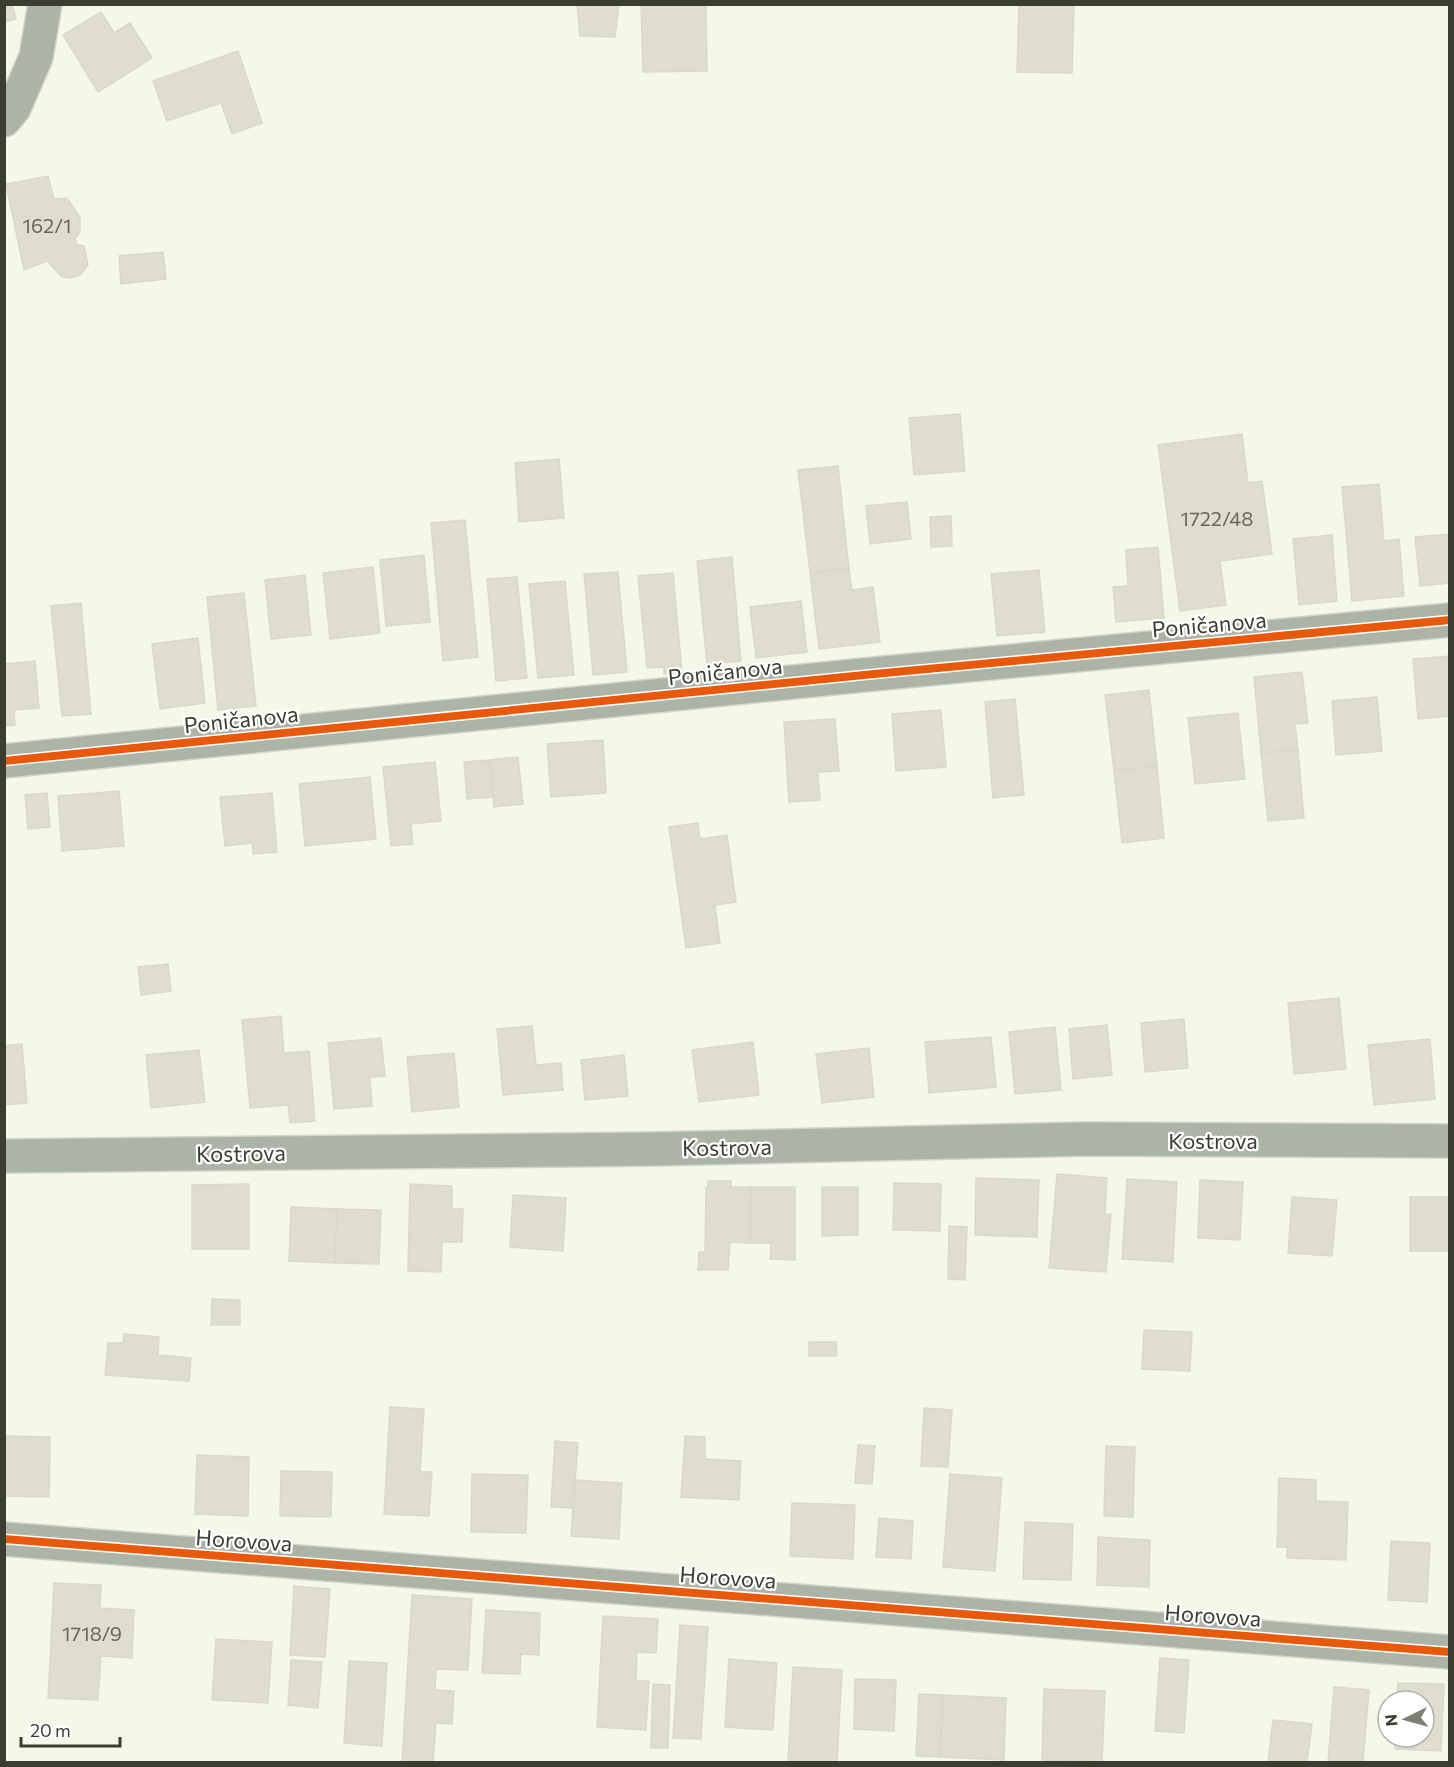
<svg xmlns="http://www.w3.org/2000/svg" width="1454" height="1767" font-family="Commissioner,sans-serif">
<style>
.building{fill:#dfdece;stroke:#d8d9cb;stroke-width:1.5}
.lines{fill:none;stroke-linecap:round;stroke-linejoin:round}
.minor-casing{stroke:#d3d5c9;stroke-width:36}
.minor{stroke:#acb3a7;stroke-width:33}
.cycleway-casing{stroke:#fff;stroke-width:11}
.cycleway{stroke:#e8590c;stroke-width:8}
.labels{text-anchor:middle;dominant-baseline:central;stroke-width:4.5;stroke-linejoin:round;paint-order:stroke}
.number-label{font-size:20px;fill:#666759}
.street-label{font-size:22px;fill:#3b3d30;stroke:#fff}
</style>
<rect width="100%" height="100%" fill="#f5f8e9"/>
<g class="building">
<polygon points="4,4 12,4 16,19 4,22"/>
<polygon points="577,4 619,4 615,37 580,36"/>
<polygon points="641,4 706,4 707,71 643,72"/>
<polygon points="1019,4 1074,4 1072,73 1017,72"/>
<polygon points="101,12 114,33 130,23 152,58 98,92 63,35"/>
<polygon points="238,51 262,123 232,134 221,103 167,121 153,81"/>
<polygon points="48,176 54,199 67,198 80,218 80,232 75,239 77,245 84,246 88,265 80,275 71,278 62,277 47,261 24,270 6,184"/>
<polygon points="163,252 166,279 121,284 119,256"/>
<polygon points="960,414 965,471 914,475 909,418"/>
<polygon points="1242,434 1248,483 1262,481 1272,554 1220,561 1226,605 1180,611 1158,445"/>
<polygon points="559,459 564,518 519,522 515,463"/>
<polygon points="838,466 849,569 810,573 798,470"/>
<polygon points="1379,484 1384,541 1399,539 1404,596 1352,601 1342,487"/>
<polygon points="907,502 911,539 870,544 866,506"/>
<polygon points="951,516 952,546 931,547 930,517"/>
<polygon points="465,520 478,657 443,661 431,523"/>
<polygon points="1450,534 1450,583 1420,586 1415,537"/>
<polygon points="1332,535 1337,601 1299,605 1293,539"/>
<polygon points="1158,547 1164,618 1116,622 1113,587 1128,586 1126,550"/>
<polygon points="424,555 430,622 386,626 380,560"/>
<polygon points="732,557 741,661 707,664 697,561"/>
<polygon points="373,567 380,633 330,639 323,573"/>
<polygon points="849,569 852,590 873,587 880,642 819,649 810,573"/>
<polygon points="1039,570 1045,632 997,636 991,574"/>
<polygon points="618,572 627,672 593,675 584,574"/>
<polygon points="673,573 682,673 664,674 664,667 647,668 638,576"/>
<polygon points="305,575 311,635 271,639 265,580"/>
<polygon points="517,577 527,678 496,681 487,579"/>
<polygon points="565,581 574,675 538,678 529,584"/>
<polygon points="244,593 256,706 218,710 207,597"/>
<polygon points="801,601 807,652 756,658 750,607"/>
<polygon points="81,603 91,714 62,716 51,606"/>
<polygon points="198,638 205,703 160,709 152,644"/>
<polygon points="1450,656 1450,716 1418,719 1413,659"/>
<polygon points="35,661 39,708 14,710 15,725 4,726 4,664"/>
<polygon points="1302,672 1308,723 1295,724 1298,750 1261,753 1254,677"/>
<polygon points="1149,690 1157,766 1114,771 1105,695"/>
<polygon points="1377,697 1382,751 1336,755 1332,701"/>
<polygon points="1015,699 1024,795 993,798 985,702"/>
<polygon points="941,710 946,767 896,771 892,714"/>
<polygon points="1238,713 1245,779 1195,784 1188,718"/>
<polygon points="835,719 839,771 818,772 820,800 789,802 784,722"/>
<polygon points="603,740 606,793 551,797 547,744"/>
<polygon points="1298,750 1304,818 1268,821 1261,753"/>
<polygon points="518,757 523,804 494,807 490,760"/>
<polygon points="490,760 493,797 467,799 464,762"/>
<polygon points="435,762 441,821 411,824 413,844 391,846 383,767"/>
<polygon points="1157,766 1164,838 1122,843 1114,771"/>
<polygon points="370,777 376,839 305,846 299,784"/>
<polygon points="119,791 124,846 62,851 58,796"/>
<polygon points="47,793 50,827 28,829 25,795"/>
<polygon points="272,793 277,852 253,854 252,843 225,846 220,797"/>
<polygon points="698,823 700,839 727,835 736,902 715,905 720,943 686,948 669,827"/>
<polygon points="168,964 171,991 141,995 138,967"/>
<polygon points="1339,998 1346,1069 1294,1074 1288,1003"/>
<polygon points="281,1016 284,1053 309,1051 315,1121 290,1123 288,1105 250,1108 242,1020"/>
<polygon points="1184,1019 1188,1068 1145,1072 1141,1023"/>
<polygon points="1107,1025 1112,1075 1073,1079 1069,1029"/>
<polygon points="532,1026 536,1065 561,1063 563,1090 503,1095 497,1029"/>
<polygon points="1055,1027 1061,1090 1015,1094 1009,1032"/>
<polygon points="991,1037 996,1087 929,1093 925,1042"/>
<polygon points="381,1038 385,1076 370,1077 372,1106 334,1109 328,1043"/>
<polygon points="1430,1039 1435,1099 1374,1105 1368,1045"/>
<polygon points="753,1042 759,1095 699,1102 692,1050"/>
<polygon points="22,1044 27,1103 4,1105 4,1046"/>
<polygon points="869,1048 874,1097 822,1103 816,1054"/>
<polygon points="199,1050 205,1102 151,1108 146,1055"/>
<polygon points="454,1053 459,1107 412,1112 407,1057"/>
<polygon points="624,1055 628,1096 585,1100 581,1060"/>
<polygon points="1057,1174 1107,1178 1105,1214 1111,1214 1106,1272 1049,1268"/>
<polygon points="976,1178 1039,1180 1037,1237 975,1235"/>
<polygon points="1127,1179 1177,1182 1173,1262 1122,1259"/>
<polygon points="1200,1180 1243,1182 1240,1240 1198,1238"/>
<polygon points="708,1181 731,1181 731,1187 751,1187 750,1243 730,1242 728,1270 698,1270 699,1252 705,1252 706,1187 708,1187"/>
<polygon points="894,1183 941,1184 940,1231 893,1230"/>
<polygon points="249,1184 249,1249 192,1249 192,1185"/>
<polygon points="410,1184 452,1186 452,1209 463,1209 462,1242 442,1242 441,1272 408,1271"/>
<polygon points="751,1187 795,1187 795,1260 770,1259 771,1243 750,1243"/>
<polygon points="822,1187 858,1187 858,1235 822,1236"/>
<polygon points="513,1195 566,1198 563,1251 510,1247"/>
<polygon points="1292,1197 1337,1200 1332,1256 1288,1253"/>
<rect x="1410" y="1197" width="40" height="54"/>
<polygon points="291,1207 337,1209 335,1263 289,1261"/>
<polygon points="337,1209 381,1210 379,1264 335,1263"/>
<polygon points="949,1226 967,1227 965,1280 948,1279"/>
<polygon points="212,1299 240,1300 240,1325 211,1325"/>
<polygon points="1144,1330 1192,1332 1190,1371 1142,1369"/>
<polygon points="124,1334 159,1337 158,1355 191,1358 189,1381 105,1375 108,1343 123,1343"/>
<polygon points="809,1342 836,1342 837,1356 809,1356"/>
<polygon points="390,1407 424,1409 420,1472 432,1472 429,1516 384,1514"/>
<polygon points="924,1408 952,1410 948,1467 921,1466"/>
<polygon points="4,1436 50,1437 49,1497 4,1496"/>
<polygon points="685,1436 705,1437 705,1459 741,1461 739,1500 681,1497"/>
<polygon points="555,1441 578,1443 573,1508 551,1507"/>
<polygon points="858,1445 875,1446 872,1484 855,1483"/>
<polygon points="1106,1446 1135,1447 1133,1517 1104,1516"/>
<polygon points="197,1455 249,1457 248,1516 195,1514"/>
<polygon points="281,1471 332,1472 331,1517 280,1516"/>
<polygon points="472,1474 528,1475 526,1533 471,1532"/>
<polygon points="950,1474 1002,1478 995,1571 943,1567"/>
<polygon points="1279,1478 1316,1480 1316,1501 1348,1502 1346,1560 1287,1558 1287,1547 1277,1547"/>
<polygon points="575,1480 622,1483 619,1539 571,1536"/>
<polygon points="792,1503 855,1505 853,1559 790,1556"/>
<polygon points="879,1518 913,1521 911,1559 876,1557"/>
<polygon points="1025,1522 1073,1524 1071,1580 1023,1579"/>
<polygon points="1098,1537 1150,1540 1149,1587 1097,1585"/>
<polygon points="1391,1541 1430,1543 1427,1602 1388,1600"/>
<polygon points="54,1583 101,1585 100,1608 134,1610 132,1658 101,1656 98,1700 48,1698"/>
<polygon points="294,1586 330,1589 325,1657 290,1655"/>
<polygon points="412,1595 472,1599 468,1670 436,1669 435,1690 454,1691 452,1724 436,1723 433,1762 402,1762"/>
<polygon points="486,1610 540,1613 539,1655 521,1654 520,1674 482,1673"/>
<polygon points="603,1616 658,1619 656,1653 637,1652 636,1681 649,1681 646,1730 597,1727"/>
<polygon points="680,1625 708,1627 701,1739 673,1738"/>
<polygon points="216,1639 272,1642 268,1703 212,1700"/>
<polygon points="1160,1658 1189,1660 1184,1733 1155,1731"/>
<polygon points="729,1659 777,1663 773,1730 725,1727"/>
<polygon points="291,1660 322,1662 318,1708 288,1705"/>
<polygon points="349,1661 387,1663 382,1746 344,1743"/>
<polygon points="793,1667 842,1670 837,1762 788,1762"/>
<polygon points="855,1679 896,1680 894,1731 854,1729"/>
<polygon points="1398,1683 1444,1684 1441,1751 1395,1749 1396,1737 1424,1737 1424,1701 1397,1701"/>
<polygon points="653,1684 670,1685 668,1748 651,1748"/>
<polygon points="1334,1687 1369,1690 1363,1762 1328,1762"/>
<polygon points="1044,1689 1105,1691 1102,1762 1042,1760"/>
<polygon points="919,1694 943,1695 940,1757 916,1756"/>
<polygon points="943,1695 1006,1698 1004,1760 940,1757"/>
<polygon points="1273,1720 1312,1724 1307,1762 1268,1762"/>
</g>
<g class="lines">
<defs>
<g id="minor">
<polyline points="4,120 14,108 36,57 45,4"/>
<polyline points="4,761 874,674 1450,620"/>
<polyline points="4,1156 655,1149 1086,1139 1450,1141"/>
<polyline points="4,1539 1450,1652"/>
</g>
</defs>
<use href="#minor" class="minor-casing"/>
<use href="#minor" class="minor"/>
<defs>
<g id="cycleway">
<polyline points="4,761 874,674 1450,620"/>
<polyline points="4,1539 1450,1652"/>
</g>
</defs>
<use href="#cycleway" class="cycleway-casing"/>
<use href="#cycleway" class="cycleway"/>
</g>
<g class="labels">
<g class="number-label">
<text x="47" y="225">162/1</text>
<text x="1217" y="518">1722/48</text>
<text x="92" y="1633">1718/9</text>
</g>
<g class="street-label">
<text transform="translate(1209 624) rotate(-5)">Poničanova</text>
<text transform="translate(725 671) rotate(-6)">Poničanova</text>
<text transform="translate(241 719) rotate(-6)">Poničanova</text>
<text x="1213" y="1140">Kostrova</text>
<text transform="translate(727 1147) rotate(-1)">Kostrova</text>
<text transform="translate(241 1153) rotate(-1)">Kostrova</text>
<text transform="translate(244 1540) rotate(4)">Horovova</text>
<text transform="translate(728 1577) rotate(4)">Horovova</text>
<text transform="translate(1213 1615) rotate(4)">Horovova</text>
</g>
</g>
<rect width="1454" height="1767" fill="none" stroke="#3b3d30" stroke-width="12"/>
<g transform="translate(1406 1719) rotate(265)"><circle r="28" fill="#ffffff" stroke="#b1b1ac" stroke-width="1.5"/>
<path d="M0-4.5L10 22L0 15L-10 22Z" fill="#7c7e71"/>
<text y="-9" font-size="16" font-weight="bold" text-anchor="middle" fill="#3b3d30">N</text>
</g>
<path d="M21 1737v9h99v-9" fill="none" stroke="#3b3d30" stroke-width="3"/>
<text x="30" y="1737" font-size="18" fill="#3b3d30" stroke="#ffffff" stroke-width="4.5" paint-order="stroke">20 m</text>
</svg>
